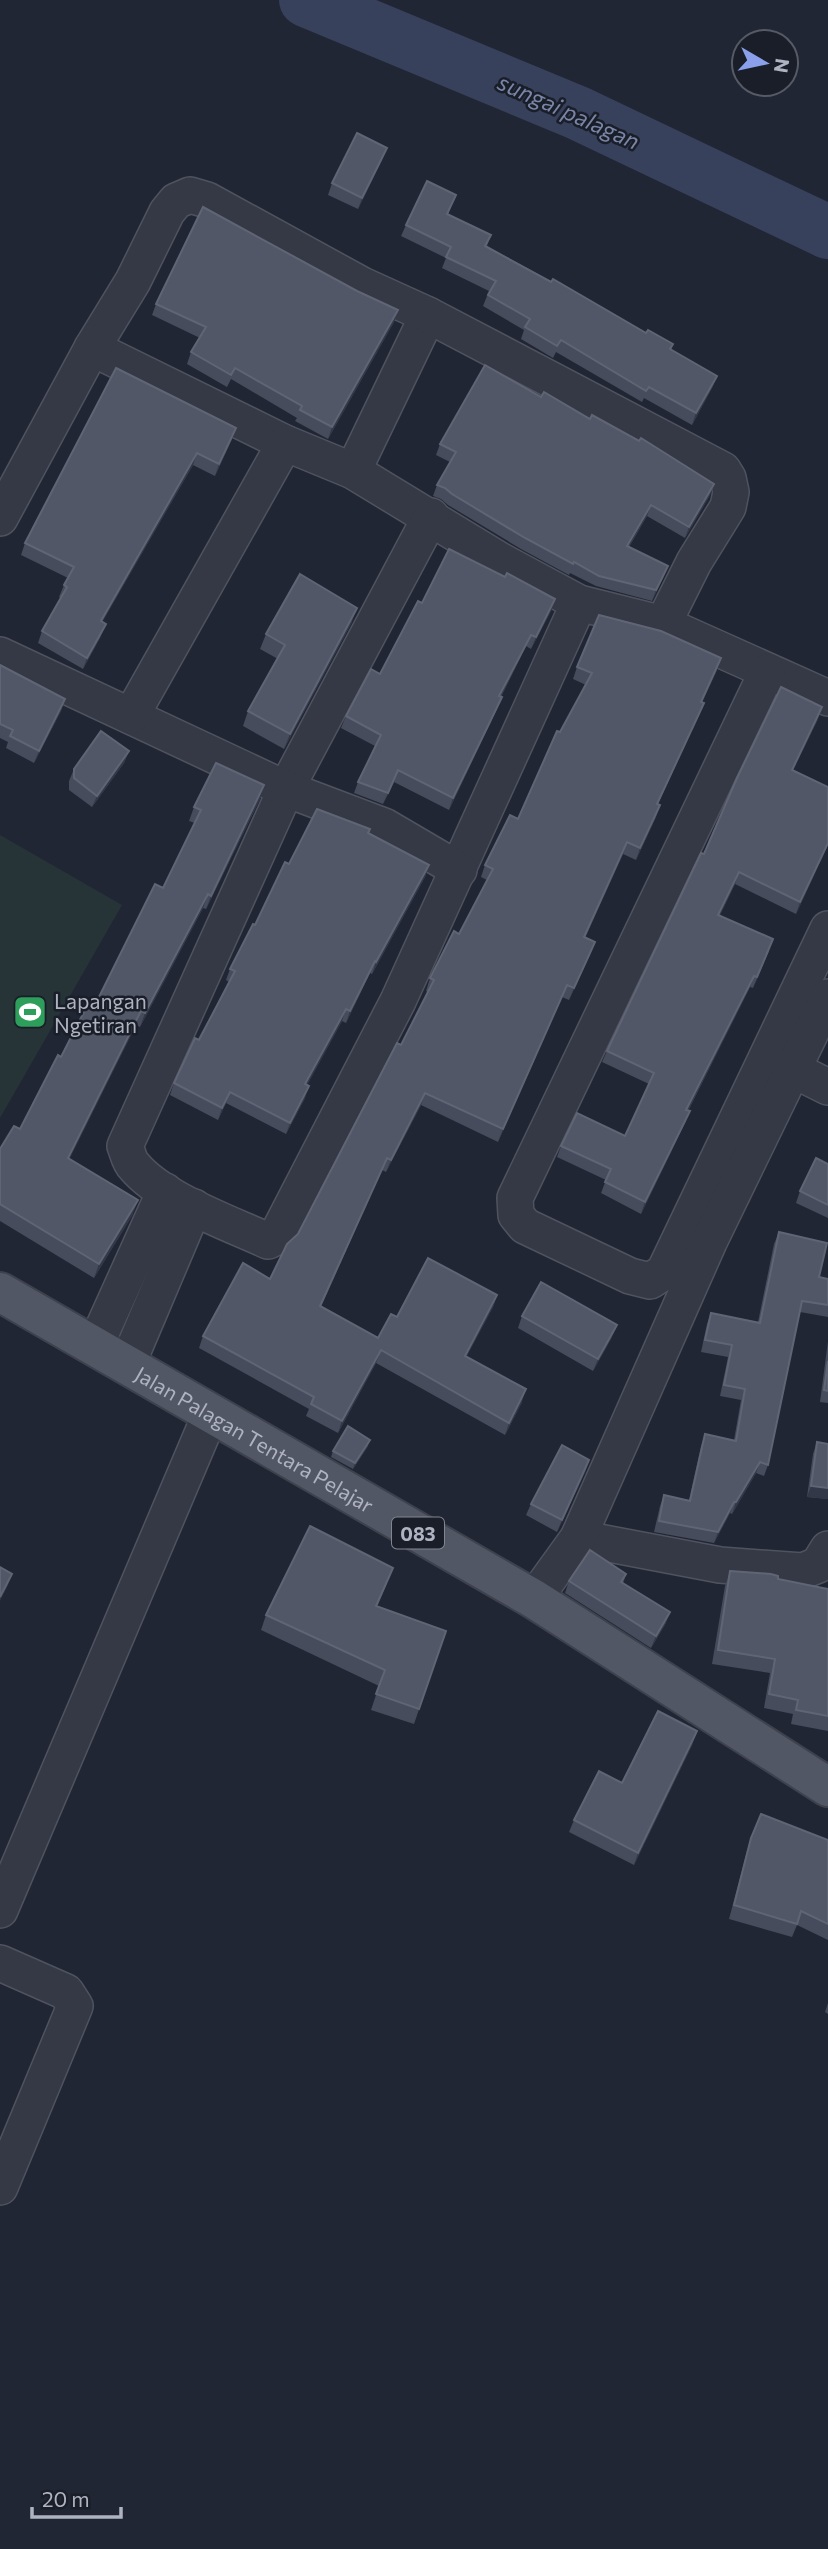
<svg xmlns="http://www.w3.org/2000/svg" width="828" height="2549" font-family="Commissioner,sans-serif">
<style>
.green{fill:#263438}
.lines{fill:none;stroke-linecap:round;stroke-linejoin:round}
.river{stroke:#38415c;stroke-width:54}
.minor-casing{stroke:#4f535f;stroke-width:38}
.primary-casing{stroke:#3e424e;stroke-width:42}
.minor{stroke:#353945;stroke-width:35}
.primary{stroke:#525765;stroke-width:38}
.wall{fill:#464c5c}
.shaded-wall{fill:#323847}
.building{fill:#515767;stroke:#606575;stroke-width:2}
.labels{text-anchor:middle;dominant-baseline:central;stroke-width:5;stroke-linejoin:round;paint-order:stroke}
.shield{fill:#1a1e29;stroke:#828693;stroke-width:2}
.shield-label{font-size:19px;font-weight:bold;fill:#afb3c1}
.poi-label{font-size:21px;fill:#afb3c1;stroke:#1a1e29;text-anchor:start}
.street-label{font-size:21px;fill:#afb3c1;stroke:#1a1e29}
.water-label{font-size:23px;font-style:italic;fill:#7a86a7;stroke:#1a1e29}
</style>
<rect width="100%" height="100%" fill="#212634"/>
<polygon class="green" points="0,835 122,905 0,1118"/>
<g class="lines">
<polyline class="river" points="306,0 578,113 828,232"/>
<defs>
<g id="minor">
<polyline points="92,348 285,443 353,471 501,561 579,603 663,624 828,698"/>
<polyline points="353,471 428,315"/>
<path d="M431,516L286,789L125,1146C128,1153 129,1161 134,1166C161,1199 229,1223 268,1241L276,1237L398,1001L579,603"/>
<polyline points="0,518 92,348 133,281 167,212 176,201 190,195 207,200 362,285 428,315 723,470 728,478 731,492 728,507 694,562 663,624"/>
<polyline points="0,655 286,789 384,826 459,870"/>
<polyline points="767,672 515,1198 516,1215 525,1226 630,1276 650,1281 664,1272 828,929"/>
<polyline points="131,716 285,443"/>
<polyline points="794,1070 828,1087"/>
<polyline points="95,1346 165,1191"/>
<polyline points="127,1365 194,1207"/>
<polyline points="578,1538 720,1565 803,1571 818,1565 828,1549"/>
<polyline points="534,1599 578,1538 709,1242 828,997"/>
<polyline points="0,1910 211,1413"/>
<polyline points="0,1963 66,1992 75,2006 0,2187"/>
</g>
<g id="primary">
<path id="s1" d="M0,1292L534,1599L828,1787"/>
</g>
</defs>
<use href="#minor" class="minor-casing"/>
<use href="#primary" class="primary-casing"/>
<use href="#minor" class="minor"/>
<use href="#primary" class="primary"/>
</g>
<g class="wall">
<polygon points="382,160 358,209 328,195 332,183"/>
<polygon points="456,195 448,214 491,235 487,246 646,333 673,344 671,350 717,376 712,388 692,425 644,398 642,402 556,352 553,358 521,339 524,330 483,306 489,291 442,268 446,258 401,236 406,225"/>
<polygon points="357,291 398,310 394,322 328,439 295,421 297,418 231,379 227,387 187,364 191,352 200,338 152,315 156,304"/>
<polygon points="541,397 590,419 714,484 710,495 685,538 647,516 629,547 664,576 652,601 596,586 570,573 569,575 521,549 448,505 441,499 433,496 437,485 450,462 436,455 440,444"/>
<polygon points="236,428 232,439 215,476 193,465 102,622 101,636 83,669 38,643 42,631 61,598 59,597 64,585 68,578 21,555 25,543"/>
<polygon points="505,577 555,599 551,611 531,649 526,646 501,697 497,709 449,810 394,782 383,804 354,793 358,782 375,746 341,728 346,716 380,674 422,603"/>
<polygon points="352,622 284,749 243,726 248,711 278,659 260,649 266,634"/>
<polygon points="0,665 65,699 61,711 34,763 6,748 8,742 0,738"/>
<polygon points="577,667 717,670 702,702 704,703 699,715 658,804 656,817 636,860 623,854 585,938 595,942 590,955 569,1000 562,997 498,1142 421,1105 386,1172 382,1170 321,1307 378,1338 397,1317 497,1295 493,1307 466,1357 522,1402 505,1435 376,1363 338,1433 306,1416 309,1409 199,1348 203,1336 270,1279 298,1234 401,1045 428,992 426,991 430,978 459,934 487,880 481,877 485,865 518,819 560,732 586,685 573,679"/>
<polygon points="818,719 793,770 828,845 796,914 735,884 720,915 769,951 753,988 750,987 688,1111 685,1123 641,1214 601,1193 606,1180 557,1157 561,1146 625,1136 649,1084 602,1062 607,1051 704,854"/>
<polygon points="129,751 124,763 92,807 69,790 69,781 74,769"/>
<polygon points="260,799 206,909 203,908 140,1027 136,1025 69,1159 133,1214 94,1278 0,1221 0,1149 20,1129 61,1057 95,1005 163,888 195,823 189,821 194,807"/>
<polygon points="368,834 429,865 425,877 372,974 370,973 346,1023 342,1021 307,1085 305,1098 286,1134 226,1103 218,1120 170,1095 174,1083 229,982 226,980 230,969 289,864"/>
<polygon points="828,1164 828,1218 796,1203 800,1191"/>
<polygon points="779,1232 819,1277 828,1279 828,1317 800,1312 768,1465 764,1476 756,1473 732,1514 730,1513 714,1543 654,1532 660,1506 664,1495 689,1500 701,1446 705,1434 734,1440 741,1400 720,1396 728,1357 701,1352 707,1324 711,1313 758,1322 774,1244"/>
<polygon points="522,1316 612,1337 593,1371 518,1328"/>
<polygon points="828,1341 828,1403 820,1402"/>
<polygon points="817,1442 828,1444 828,1499 807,1497 813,1454"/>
<polygon points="368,1446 353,1469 331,1457 333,1451"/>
<polygon points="589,1460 585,1472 557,1532 526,1515 531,1504"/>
<polygon points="730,1571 828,1589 828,1731 791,1724 793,1714 764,1708 770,1673 712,1664 725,1586"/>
<polygon points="626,1574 623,1584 666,1623 651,1648 565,1593 569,1581"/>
<polygon points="387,1583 377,1607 446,1631 414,1724 371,1710 379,1686 261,1630 266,1615"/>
<polygon points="693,1743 634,1865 569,1832 574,1820 622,1783"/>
<polygon points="751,1838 828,1840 828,1940 797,1925 792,1937 729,1919 747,1851"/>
<polygon points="828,2003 828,2014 825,2012"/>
</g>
<g class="shaded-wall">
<polygon points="387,148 382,160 358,209 362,198"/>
<polygon points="398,310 394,322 328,439 332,427"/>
<polygon points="717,376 712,388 692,425 696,413"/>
<polygon points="236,428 232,439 215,476 219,464"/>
<polygon points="197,453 193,465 96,633 101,621"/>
<polygon points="714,484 710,495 685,538 689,527"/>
<polygon points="651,505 647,516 623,556 627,546"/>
<polygon points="668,566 664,576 652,601 656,590"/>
<polygon points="555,599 551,611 531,649 536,637"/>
<polygon points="357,608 352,622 284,749 290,734"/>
<polygon points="106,624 101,636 83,669 87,658"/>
<polygon points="531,635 526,646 495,708 499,696"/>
<polygon points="721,658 717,670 697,714 701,702"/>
<polygon points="502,697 497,709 449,810 453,798"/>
<polygon points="65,699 61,711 34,763 39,751"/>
<polygon points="704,703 699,715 652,816 657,804"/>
<polygon points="822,707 818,719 788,781 792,770"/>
<polygon points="129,751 124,763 92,807 97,796"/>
<polygon points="398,770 394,782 383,804 388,793"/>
<polygon points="264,785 260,799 206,909 211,896"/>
<polygon points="660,805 656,817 636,860 640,848"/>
<polygon points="627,842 623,854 579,949 584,937"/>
<polygon points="828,843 828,845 796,914 800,902"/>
<polygon points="429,865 425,877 372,974 376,962"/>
<polygon points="739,872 735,884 714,927 718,915"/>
<polygon points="208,894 203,908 140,1027 145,1013"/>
<polygon points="595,942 590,955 569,1000 574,988"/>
<polygon points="375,961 370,973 346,1023 350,1011"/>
<polygon points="754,976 750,987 682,1122 686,1110"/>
<polygon points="567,985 562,997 498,1142 503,1129"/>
<polygon points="346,1009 342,1021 301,1096 305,1084"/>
<polygon points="141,1011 136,1025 63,1172 68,1158"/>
<polygon points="309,1086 305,1098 286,1134 290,1123"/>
<polygon points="230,1092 226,1103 218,1120 222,1108"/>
<polygon points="425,1093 421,1105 386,1172 391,1160"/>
<polygon points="690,1111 685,1123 641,1214 645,1202"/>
<polygon points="387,1158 382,1170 315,1318 320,1306"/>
<polygon points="138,1200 133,1214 94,1278 99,1264"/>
<polygon points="497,1295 493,1307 460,1369 465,1356"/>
<polygon points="617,1325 612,1337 593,1371 598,1359"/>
<polygon points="381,1350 376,1363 338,1433 342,1421"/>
<polygon points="526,1389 522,1402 505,1435 509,1423"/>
<polygon points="370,1440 368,1446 353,1469 355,1463"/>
<polygon points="589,1460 585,1472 557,1532 562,1520"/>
<polygon points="760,1462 756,1473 732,1514 736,1502"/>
<polygon points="811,1486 828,1488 828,1499 807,1497"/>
<polygon points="734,1502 730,1513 714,1543 718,1532"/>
<polygon points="12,1574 8,1585 0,1601 0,1597"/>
<polygon points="670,1612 666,1623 651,1648 656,1636"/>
<polygon points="697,1731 693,1743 634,1865 638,1853"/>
</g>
<g class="building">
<polygon points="357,133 387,148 362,198 332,183"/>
<polygon points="427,181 456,195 447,214 491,235 485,246 551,282 553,279 646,333 648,330 673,344 670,349 717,376 696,413 649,387 646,391 561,340 557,346 525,327 530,319 488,295 496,281 446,257 451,247 406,225"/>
<polygon points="203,207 357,291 398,310 332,427 300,410 302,406 235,368 231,375 191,352 206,327 156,304"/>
<polygon points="485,365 541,397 544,392 590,419 592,415 639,441 641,438 714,484 689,527 651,505 627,546 668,566 656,590 599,576 574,562 573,564 525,538 452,494 445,488 437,485 456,452 440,444"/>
<polygon points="116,368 236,428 219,464 197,453 101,621 106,624 87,658 42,631 67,587 64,585 74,567 25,543"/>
<polygon points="449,549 505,577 507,573 555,599 536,637 531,635 499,696 502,697 453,798 398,770 388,793 358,782 381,735 346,716 371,669 380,674 418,601 422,603"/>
<polygon points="300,574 357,608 290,734 248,711 285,645 266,634"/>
<polygon points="599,615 661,631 721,658 701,702 704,703 657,804 660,805 640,848 627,842 584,937 595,942 574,988 567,985 503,1129 425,1093 391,1160 387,1158 320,1306 378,1338 391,1314 397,1317 428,1258 497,1295 465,1356 526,1389 509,1423 381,1350 342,1421 311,1404 314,1397 203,1336 243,1263 270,1279 287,1244 298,1234 397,1043 401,1045 434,980 430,978 454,931 459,934 493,869 485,865 510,815 518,819 557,731 560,732 592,673 577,667"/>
<polygon points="0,665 65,699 39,751 10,736 13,730 0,724"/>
<polygon points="781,687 822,707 792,770 828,787 828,843 800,902 739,872 718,915 773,939 757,977 754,976 686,1110 690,1111 645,1202 605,1182 611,1169 561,1146 577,1113 625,1136 654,1073 607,1051 701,853 704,854 737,778"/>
<polygon points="101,731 129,751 97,796 74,778 74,769"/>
<polygon points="216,763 264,785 211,896 208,894 145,1013 141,1011 68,1158 138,1200 99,1264 0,1204 0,1149 14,1126 20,1129 58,1055 61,1057 89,1002 95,1005 155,884 163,888 201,810 194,807"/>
<polygon points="317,809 370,829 368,833 429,865 376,962 375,961 350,1011 346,1009 305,1084 309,1086 290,1123 230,1092 222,1108 174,1083 195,1038 199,1040 235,971 230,969 253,924 255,925 285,862 289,864"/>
<polygon points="816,1158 828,1164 828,1205 800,1191"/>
<polygon points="779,1232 827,1243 819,1277 828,1279 828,1305 802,1301 768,1465 760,1462 736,1502 734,1502 718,1532 659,1521 664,1495 690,1501 705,1434 736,1441 745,1389 724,1385 732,1345 705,1340 711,1313 760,1323"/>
<polygon points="541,1282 617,1325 598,1359 522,1316"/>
<polygon points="828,1361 828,1391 824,1390"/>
<polygon points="348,1426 370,1440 355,1463 333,1451"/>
<polygon points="817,1442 828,1444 828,1488 811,1486"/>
<polygon points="562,1445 589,1460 562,1520 531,1504"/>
<polygon points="310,1526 393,1568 376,1606 446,1631 419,1709 376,1694 385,1670 266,1615"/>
<polygon points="590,1550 626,1574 621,1582 670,1612 656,1636 569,1581"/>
<polygon points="0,1567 12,1574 0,1597"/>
<polygon points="730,1571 771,1574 778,1576 778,1579 828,1589 828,1716 796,1710 798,1700 769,1694 775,1659 718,1650"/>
<polygon points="658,1711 697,1731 638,1853 574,1820 599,1771 622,1783"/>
<polygon points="761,1814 828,1840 828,1924 801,1911 797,1924 734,1905 751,1838"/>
</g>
<defs>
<symbol id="stadium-square" viewBox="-11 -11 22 22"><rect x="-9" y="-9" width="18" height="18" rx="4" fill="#2e9e5b" stroke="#1a1e29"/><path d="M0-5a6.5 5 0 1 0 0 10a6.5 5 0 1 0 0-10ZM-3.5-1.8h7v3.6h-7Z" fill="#fff"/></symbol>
</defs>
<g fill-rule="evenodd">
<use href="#stadium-square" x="11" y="993" width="38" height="38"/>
</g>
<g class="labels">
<rect class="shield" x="392" y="1517.5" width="52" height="31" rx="5"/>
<g class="shield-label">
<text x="418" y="1533">083</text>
</g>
<g class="poi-label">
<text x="54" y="1000">Lapangan<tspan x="54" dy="24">Ngetiran</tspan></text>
</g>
<g class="street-label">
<text stroke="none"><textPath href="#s1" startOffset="294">Jalan Palagan Tentara Pelajar</textPath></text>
</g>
<g class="water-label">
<text transform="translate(569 111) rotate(24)">sungai palagan</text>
</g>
</g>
<g transform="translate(765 63) rotate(99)"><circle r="33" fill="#1a1e29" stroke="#565a66" stroke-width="2"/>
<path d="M0-5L12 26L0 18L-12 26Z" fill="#8aa0eb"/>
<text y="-10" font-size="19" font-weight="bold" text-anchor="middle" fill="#afb3c1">N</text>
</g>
<path d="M32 2507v10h89v-10" fill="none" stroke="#afb3c1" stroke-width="3.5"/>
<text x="42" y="2507" font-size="21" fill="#afb3c1" stroke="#1a1e29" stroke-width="5" paint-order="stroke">20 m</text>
</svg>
